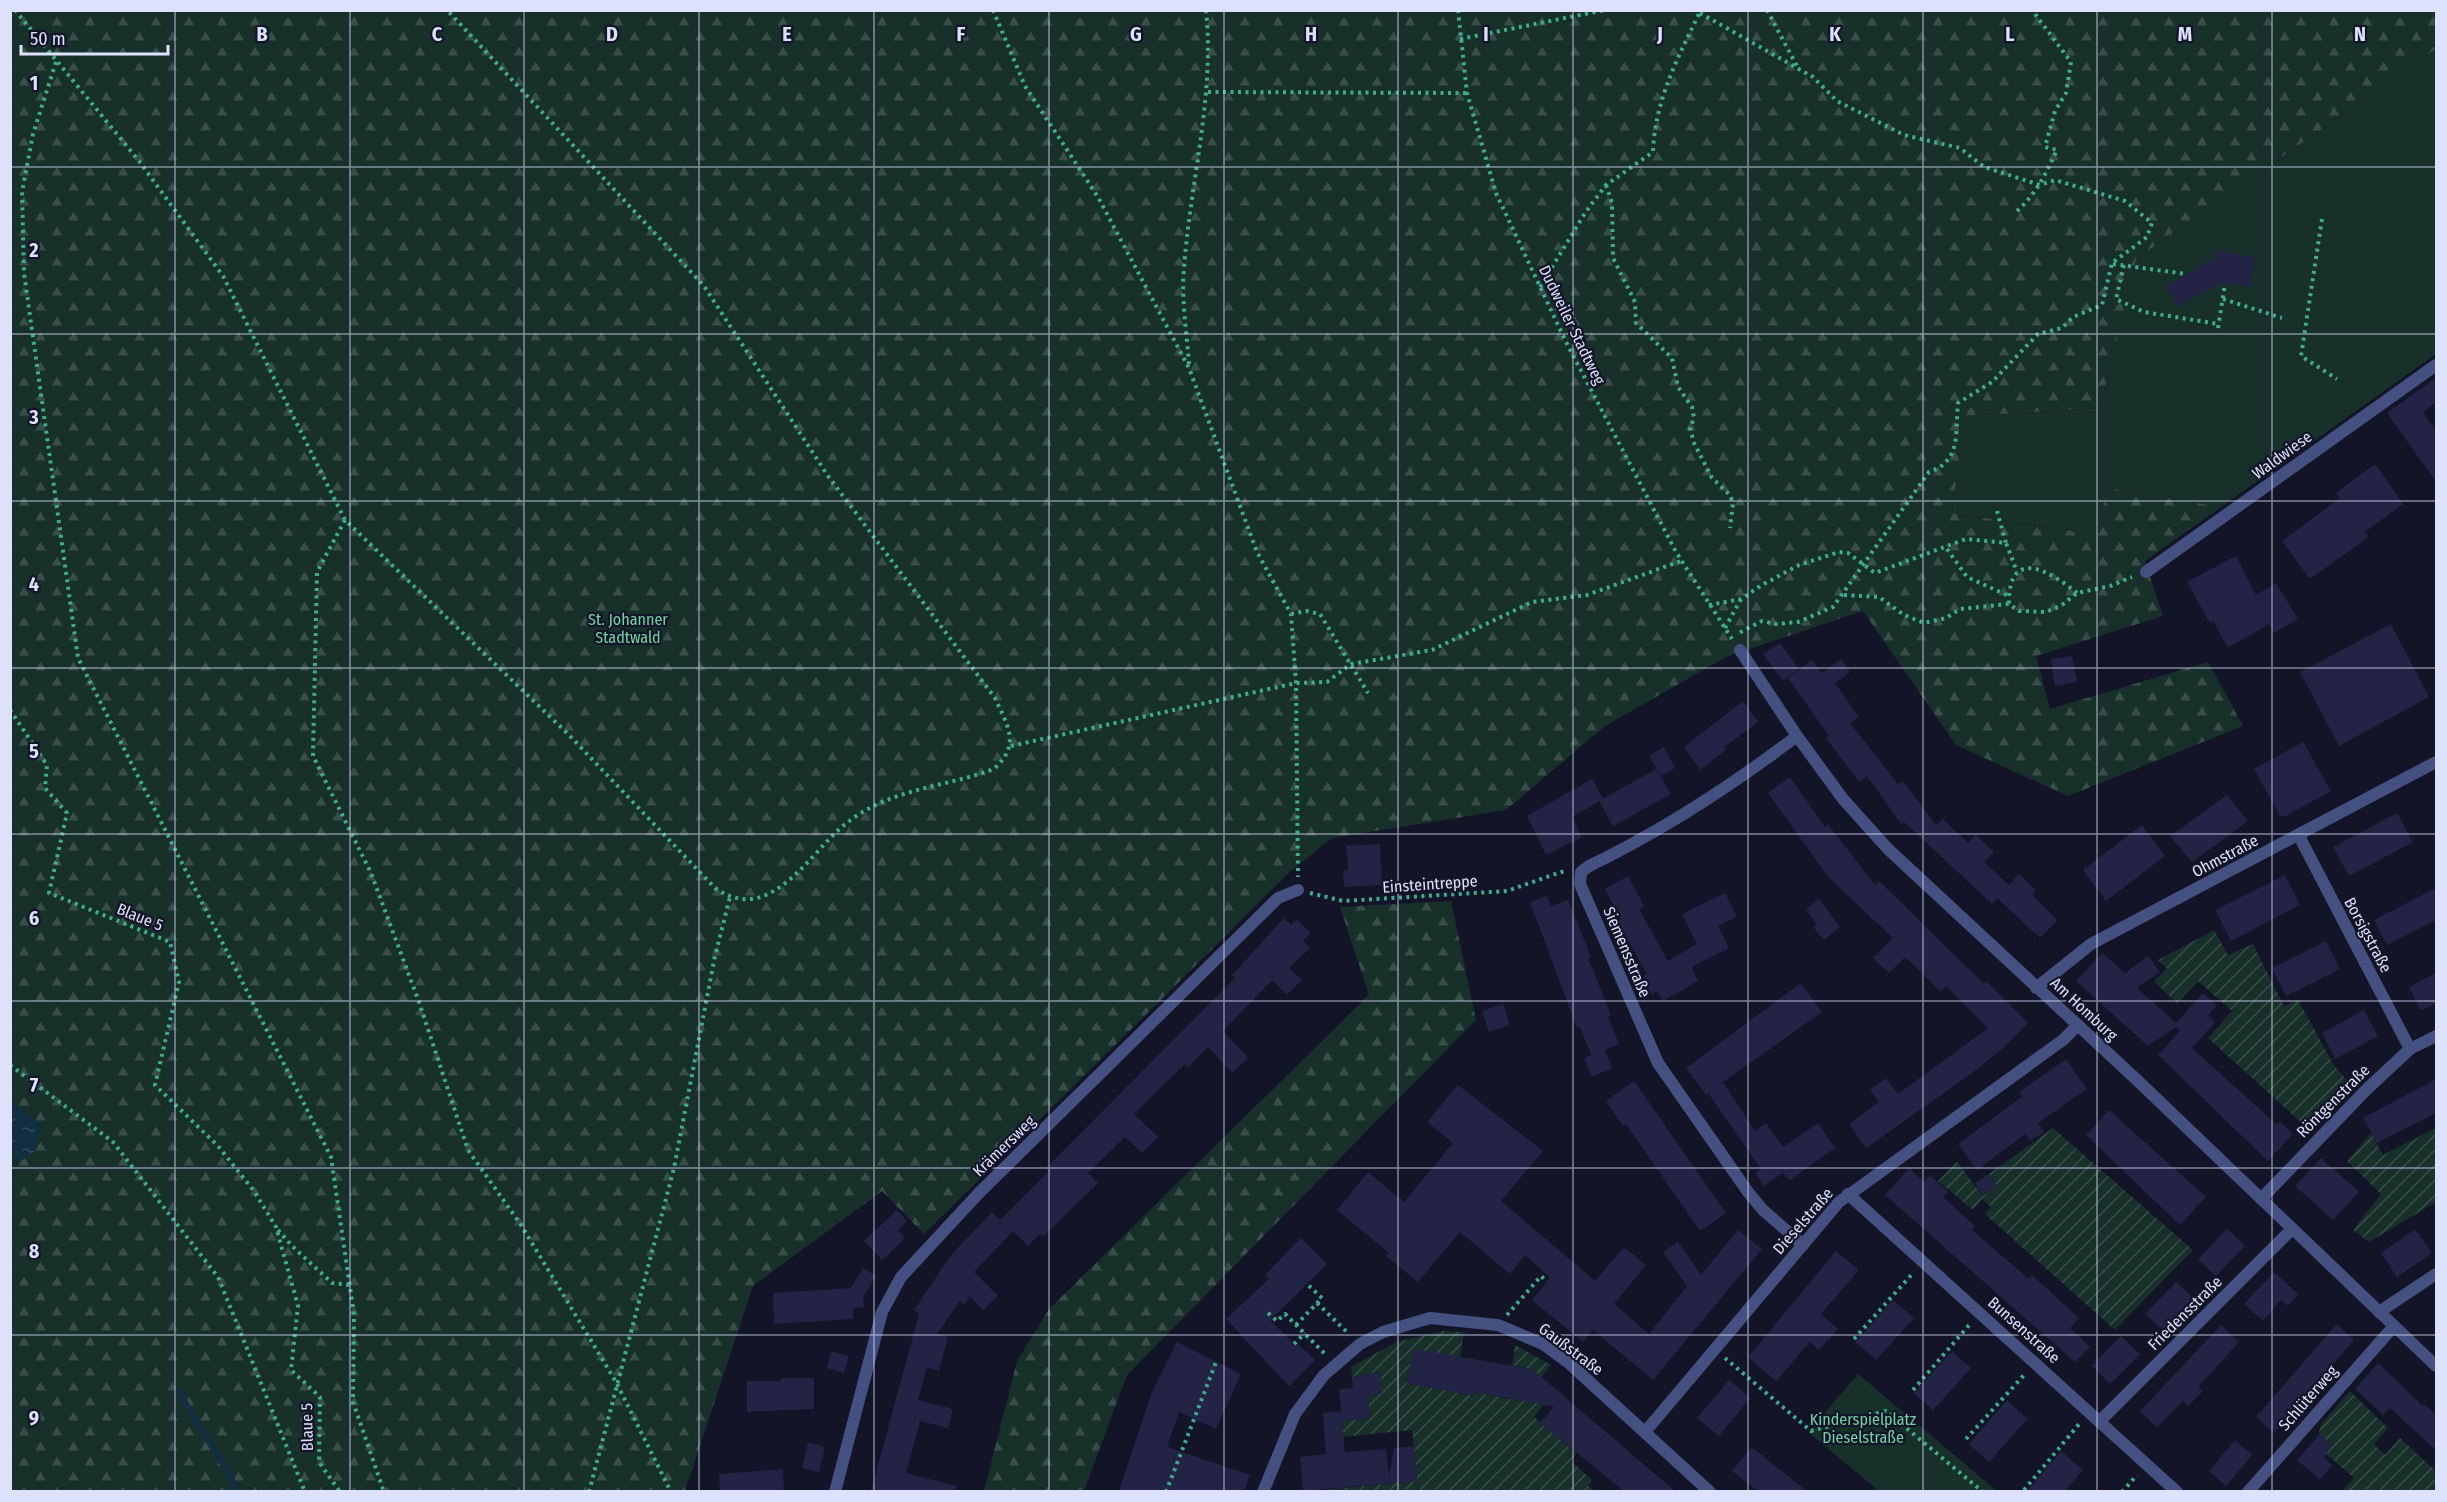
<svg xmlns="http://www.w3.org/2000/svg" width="2447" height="1502" font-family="'Fira Sans Condensed',sans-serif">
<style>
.green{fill:#173029}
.forest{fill:url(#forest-firs)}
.garden{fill:url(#garden-furrows)}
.water{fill:url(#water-ripples)}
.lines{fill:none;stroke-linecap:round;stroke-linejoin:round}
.stream{stroke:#122e41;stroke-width:6}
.building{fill:#222345}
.path{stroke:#40ac8c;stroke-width:4;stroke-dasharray:3 4.5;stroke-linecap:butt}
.minor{stroke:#445080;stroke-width:12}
.grid{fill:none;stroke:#dde1fb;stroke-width:1.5;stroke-opacity:0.55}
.labels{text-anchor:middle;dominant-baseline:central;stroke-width:4.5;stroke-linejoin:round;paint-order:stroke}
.street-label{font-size:16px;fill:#dde1fb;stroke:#131427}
.park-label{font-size:16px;fill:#71d3a3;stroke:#131427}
.grid-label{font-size:20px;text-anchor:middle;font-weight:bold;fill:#dde1fb;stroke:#131427;stroke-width:4.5;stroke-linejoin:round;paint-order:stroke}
</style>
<defs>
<pattern id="forest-firs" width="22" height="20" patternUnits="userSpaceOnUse" patternTransform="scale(1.5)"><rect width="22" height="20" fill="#173029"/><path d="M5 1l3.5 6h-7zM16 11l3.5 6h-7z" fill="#384e49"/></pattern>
<pattern id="garden-furrows" width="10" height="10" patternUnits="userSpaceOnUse" patternTransform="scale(1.5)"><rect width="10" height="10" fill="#173029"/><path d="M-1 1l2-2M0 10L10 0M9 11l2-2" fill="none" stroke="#384e49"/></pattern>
<pattern id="water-ripples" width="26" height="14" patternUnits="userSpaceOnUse" patternTransform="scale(1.5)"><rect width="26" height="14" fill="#122e41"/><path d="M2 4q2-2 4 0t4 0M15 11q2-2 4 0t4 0" fill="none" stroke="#344c5d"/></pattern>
</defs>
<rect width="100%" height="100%" fill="#131427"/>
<g class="green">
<polygon points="2436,49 2436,354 2221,507 2114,489 2084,533 1952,513 1965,416 2100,408 2136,259"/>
<polygon points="1858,1374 1997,1491 1879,1491 1808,1432"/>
</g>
<g class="forest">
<polygon points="2436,10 2436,49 2136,259 2100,408 1965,416 1952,513 2084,533 2114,489 2221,507 2145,561 2163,616 2036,656 2050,709 2208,662 2243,726 2068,796 1956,745 1863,611 1726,657 1605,726 1506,810 1332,838 1291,871 924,1234 882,1191 753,1286 685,1491 11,1492 10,11"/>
<polygon points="1451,901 1476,1020 1127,1375 1084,1491 984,1491 1017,1361 1049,1309 1369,995 1340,907"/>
</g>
<g class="garden">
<polygon points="2214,930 2228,955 2253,944 2284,1006 2298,1000 2334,1065 2348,1082 2306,1127 2208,1038 2232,1011 2198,981 2177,1003 2154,982 2167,969 2158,960"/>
<polygon points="2053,1128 2193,1250 2115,1330 1985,1214 1991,1207 1982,1199 1973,1210 1938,1181 1957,1162 1983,1196 1997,1186 1989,1174"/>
<polygon points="2436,1128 2436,1202 2369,1242 2353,1230 2381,1194 2347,1161 2371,1133 2383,1155"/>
<polygon points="1443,1331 1464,1332 1460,1358 1414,1349 1407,1383 1474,1396 1475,1392 1520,1401 1527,1368 1512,1365 1515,1345 1551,1365 1530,1391 1545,1403 1534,1417 1576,1453 1571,1461 1592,1480 1588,1486 1595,1491 1303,1492 1417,1481 1412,1430 1343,1437 1342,1421 1370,1418 1368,1395 1380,1372 1352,1377 1351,1367 1396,1342"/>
<polygon points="2350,1391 2388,1428 2374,1444 2385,1455 2400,1438 2436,1471 2436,1491 2342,1491 2354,1478 2326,1454 2332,1446 2319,1434 2320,1426"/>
</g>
<polygon class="water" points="10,1101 41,1124 35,1151 18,1163 11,1152"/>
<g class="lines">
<polyline class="stream" points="178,1391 230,1475 236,1492"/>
</g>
<g class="building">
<polygon points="2215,250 2255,257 2251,287 2220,283 2178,307 2166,286 2215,258"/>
<polygon points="2436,378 2436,402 2423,412 2436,431 2436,482 2387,413"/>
<polygon points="2375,464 2403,504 2365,532 2369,537 2310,579 2282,541 2340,498 2336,493"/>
<polygon points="2236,556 2256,595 2276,583 2298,619 2274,633 2269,624 2228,648 2213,621 2210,623 2187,582"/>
<polygon points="2391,624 2429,697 2339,746 2300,672"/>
<polygon points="1780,643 1799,669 1783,681 1763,654"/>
<polygon points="2072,656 2077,682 2055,686 2051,659"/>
<polygon points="1841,659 1850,672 1835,683 1859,717 1850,723 1898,784 1903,781 1936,825 1943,819 1968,843 1976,835 1994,852 1984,862 2009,885 2019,874 2036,890 2032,895 2058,920 2040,938 1997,898 1992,904 1904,822 1901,824 1867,776 1859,782 1826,738 1829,736 1788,678 1812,660 1822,673"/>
<polygon points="1743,701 1758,722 1724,747 1726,750 1700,770 1684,747"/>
<polygon points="2303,742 2331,791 2286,816 2280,816 2254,769"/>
<polygon points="1664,747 1675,768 1661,776 1649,756"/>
<polygon points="1656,769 1671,794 1613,826 1599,801"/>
<polygon points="1790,777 1825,827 1828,824 1875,885 1879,881 1984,984 1986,981 2028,1023 2002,1049 1972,1073 1866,1148 1849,1124 1879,1102 1870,1090 1886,1078 1898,1094 1988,1028 1946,986 1941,992 1905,957 1889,973 1873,958 1893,938 1829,878 1768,793"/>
<polygon points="1592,779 1603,799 1572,817 1582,837 1546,855 1527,816"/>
<polygon points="2227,795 2248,821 2192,862 2170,836"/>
<polygon points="2397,813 2413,842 2349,876 2333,847"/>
<polygon points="2142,825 2165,856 2106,901 2083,870"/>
<polygon points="1380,844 1382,885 1344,887 1343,871 1348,870 1346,846"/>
<polygon points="2285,875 2300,905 2231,941 2215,910"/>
<polygon points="1628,876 1644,906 1639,909 1668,961 1697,944 1682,914 1725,893 1737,917 1718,926 1729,948 1693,966 1692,969 1698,981 1663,1001 1657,991 1652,994 1642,977 1647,974 1617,921 1621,919 1605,889"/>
<polygon points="2436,888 2436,920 2387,945 2374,920"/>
<polygon points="1547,896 1551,906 1568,900 1591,957 1588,958 1611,1015 1608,1016 1619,1044 1605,1050 1612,1068 1592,1077 1584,1058 1591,1055 1580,1027 1577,1028 1530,902"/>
<polygon points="1819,899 1840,927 1824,940 1813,927 1816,924 1806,909"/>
<polygon points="1284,918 1291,925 1297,919 1311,933 1303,941 1310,948 1289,968 1302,980 1287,995 1272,980 1223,1031 1248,1058 1232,1073 1208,1047 1188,1067 1185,1064 1134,1114 1158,1137 1142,1153 1125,1137 1088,1173 1098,1183 1043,1237 1040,1234 1028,1246 1013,1231 974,1272 998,1296 983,1310 970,1296 964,1305 960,1301 937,1334 948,1337 939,1371 927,1367 918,1400 953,1409 948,1428 920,1421 906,1473 956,1486 955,1491 871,1491 919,1314 914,1310 951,1255 992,1212 1000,1220 1049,1171 1046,1168 1235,978 1232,975"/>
<polygon points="2326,941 2340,969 2286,996 2272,968"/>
<polygon points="2102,953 2125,973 2148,956 2160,972 2137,988 2176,1023 2203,993 2217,1005 2208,1015 2215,1022 2192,1048 2277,1125 2280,1122 2293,1134 2268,1161 2158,1055 2180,1031 2176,1027 2148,1046 2076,981"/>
<polygon points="2436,973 2436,1003 2421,1011 2409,987"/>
<polygon points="1801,983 1822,1012 1723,1082 1755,1131 1766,1123 1783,1147 1818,1123 1835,1148 1790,1180 1783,1173 1764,1186 1755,1173 1761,1169 1708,1093 1706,1095 1686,1068"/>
<polygon points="1503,1004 1510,1025 1489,1032 1482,1011"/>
<polygon points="2364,1010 2378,1036 2335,1059 2322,1033"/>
<polygon points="2066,1059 2087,1089 2038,1123 2044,1132 2030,1141 2025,1134 1977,1170 1958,1144 2023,1096 2019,1092"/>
<polygon points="2436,1079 2436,1113 2377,1143 2363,1118"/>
<polygon points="1634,1081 1726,1213 1700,1231 1626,1124 1623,1126 1606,1101"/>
<polygon points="1458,1085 1543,1151 1501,1201 1595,1281 1624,1247 1646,1265 1614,1304 1649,1334 1687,1286 1663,1252 1678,1242 1701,1275 1738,1230 1762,1249 1653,1380 1593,1330 1583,1342 1532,1300 1550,1278 1525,1255 1510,1274 1460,1232 1418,1282 1386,1256 1389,1253 1337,1210 1368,1172 1404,1202 1453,1143 1427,1122"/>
<polygon points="2109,1110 2206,1197 2180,1225 2086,1135"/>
<polygon points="2321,1158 2359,1192 2333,1220 2295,1186"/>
<polygon points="1909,1168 1924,1182 1930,1175 1948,1192 1943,1197 1975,1226 1972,1230 2029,1279 2032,1275 2079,1318 2070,1328 2090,1347 2075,1362 1885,1195"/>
<polygon points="1989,1174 1997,1186 1983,1196 1975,1183"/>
<polygon points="897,1210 907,1221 898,1230 905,1238 882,1260 864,1241"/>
<polygon points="2227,1229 2245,1246 2216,1276 2198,1259"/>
<polygon points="2415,1229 2432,1253 2397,1277 2381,1253"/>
<polygon points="1301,1238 1327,1264 1270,1320 1296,1346 1298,1344 1315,1360 1289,1386 1226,1319 1269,1279 1265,1275"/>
<polygon points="1836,1251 1859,1270 1821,1314 1838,1329 1819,1350 1810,1342 1776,1381 1748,1357"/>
<polygon points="863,1268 876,1276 863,1297 864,1307 853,1308 853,1319 774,1324 773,1293 851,1288"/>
<polygon points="2274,1272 2298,1294 2288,1306 2281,1300 2263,1321 2244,1304"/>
<polygon points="2176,1282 2193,1298 2163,1330 2145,1314"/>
<polygon points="1893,1300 1914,1318 1876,1360 1855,1342"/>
<polygon points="2337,1324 2354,1340 2274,1433 2256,1417"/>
<polygon points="2221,1325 2239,1342 2198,1387 2203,1391 2188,1406 2183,1401 2157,1427 2140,1411"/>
<polygon points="2121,1336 2140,1354 2110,1384 2092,1366"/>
<polygon points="1177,1342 1241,1374 1216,1429 1179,1412 1167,1447 1250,1475 1244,1491 1119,1491 1152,1392"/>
<polygon points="1414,1349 1532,1369 1675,1491 1624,1491 1540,1423 1554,1407 1475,1392 1474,1396 1407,1383"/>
<polygon points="831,1351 849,1356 844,1373 827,1368"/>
<polygon points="1952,1351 1971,1368 1933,1410 1914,1393"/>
<polygon points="2378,1363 2422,1405 2424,1404 2436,1415 2436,1450 2392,1410 2389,1408 2383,1415 2355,1389"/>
<polygon points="1380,1372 1382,1394 1368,1395 1370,1418 1342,1421 1339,1389 1353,1388 1352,1377"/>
<polygon points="781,1378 814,1378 814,1409 747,1412 747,1381 781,1381"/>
<polygon points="1729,1380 1750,1398 1719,1436 1697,1418"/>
<polygon points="2007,1400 2027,1419 1989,1462 1969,1444"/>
<polygon points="1341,1411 1345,1452 1386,1449 1389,1475 1394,1448 1414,1446 1417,1481 1303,1491 1300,1457 1326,1454 1323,1413"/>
<polygon points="2320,1434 2332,1446 2324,1457 2332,1465 2320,1480 2297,1460"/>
<polygon points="2235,1440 2252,1455 2226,1486 2209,1471"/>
<polygon points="808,1442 825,1447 819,1472 802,1468"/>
<polygon points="1752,1447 1769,1461 1807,1491 1758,1491 1732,1471"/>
<polygon points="2061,1451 2083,1470 2065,1491 2027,1491"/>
<polygon points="783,1469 784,1491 720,1491 719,1474"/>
</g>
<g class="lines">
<g class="path">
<path d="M15,10L139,161L223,276L345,520L567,733L715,888C731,899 747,903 766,895C801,879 822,840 852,819C895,788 946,787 994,769C1021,744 1008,727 995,698L828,476L704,286L447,10"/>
<polyline points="993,10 1025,86 1098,197 1189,368 1257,552 1291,614 1296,683 1298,877"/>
<polyline points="1458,10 1467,93 1496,193 1566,342 1676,552 1732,639"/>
<polyline points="1767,10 1798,68"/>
<path d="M1700,13L1813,77L1837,101L1904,135L1960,148L1984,167L2040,185L2055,180L2125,201L2152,223L2147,237L2112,263L2102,305L2073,317L2062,328L2038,334L1992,382L1958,403C1955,432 1962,461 1929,472L1833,607L1798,622L1776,624L1762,621L1737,634"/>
<polyline points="1460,39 1605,10"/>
<polyline points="56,62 33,134 22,192 24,273 78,658 331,1157 354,1315 353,1402 384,1492"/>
<polyline points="1208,92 1467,93"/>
<polyline points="1606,185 1612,203 1613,258 1635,302 1636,323 1672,358 1678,387 1692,407 1694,418 1690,428 1694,443 1712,478 1730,495 1733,503 1730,528"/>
<path d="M2017,211C2037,193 2046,173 2057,150L2045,147L2055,111L2066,93L2071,62L2032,10"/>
<polyline points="2322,219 2301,356 2337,379"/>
<polyline points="2113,264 2186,274"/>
<polyline points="2124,265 2116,299 2144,312 2219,324"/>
<path d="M1540,287L1585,213L1606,185L1653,152C1655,100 1678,57 1701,10"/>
<polyline points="2223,299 2282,318"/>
<polyline points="2218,328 2225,284"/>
<path d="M1189,364C1187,333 1181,300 1184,269C1190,182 1215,97 1206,10"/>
<polyline points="1997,511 2006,543"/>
<polyline points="345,520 317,572 313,756 371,873 419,1002 468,1150 521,1225 616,1382 671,1492"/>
<polyline points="1947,549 1967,577 2009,596"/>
<path d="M2077,593C2050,571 2008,546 2009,604L2019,611L2046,612L2062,605L2077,593L2110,586L2132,577"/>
<polyline points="1844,595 1879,597 1904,615 1924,623 1946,618 1960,609 2009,604"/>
<polyline points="1709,605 1741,599 1762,585 1799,565 1839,552 1848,553 1875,573 1966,539 2006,543 2017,572"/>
<polyline points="1291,614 1306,611 1320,614 1368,693"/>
<polyline points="1725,628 1741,599"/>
<polyline points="10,710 47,765 45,788 67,813 49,893 170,942 179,982 155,1085 218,1146 254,1191 276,1227 298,1306 291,1370 320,1397 319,1462 340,1492"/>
<polyline points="1011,746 1296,683 1327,682 1351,664 1432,650 1532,602 1587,595 1681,561"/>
<polyline points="1310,893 1343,901 1507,891 1567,870"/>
<polyline points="10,1065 113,1142 218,1277 305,1492"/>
<polyline points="278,1230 292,1246 332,1283 350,1285"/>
<polyline points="1317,1303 1349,1334"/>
<polyline points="1268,1313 1277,1321 1285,1314 1326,1355"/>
<polyline points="1507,1315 1541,1276 1547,1282"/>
<polyline points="1296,1325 1322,1298 1306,1283"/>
<polyline points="1854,1339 1913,1273"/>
<polyline points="1294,1344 1305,1333"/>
<polyline points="1725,1358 1811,1431 1886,1411 1983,1492"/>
<polyline points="1913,1390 1970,1324"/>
<polyline points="1966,1439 2025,1374"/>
<polyline points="2024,1490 2080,1423"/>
<polyline points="589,1492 674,1168 715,956 730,897"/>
<polyline points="1166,1492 1216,1362"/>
<polyline points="2122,1492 2137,1475"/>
</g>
<g class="minor">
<polyline points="2146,572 2436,365"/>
<polyline points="1740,650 1797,736 1843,799 1888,849 2137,1080 2436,1366"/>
<path d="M1797,736C1731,786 1664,830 1589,866L1581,872L1580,884L1658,1063L1748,1192L1763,1210L1803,1245"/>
<polyline points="2299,836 2410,1049"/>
<polyline points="2036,988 2091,944 2436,762"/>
<polyline points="1848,1194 2177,1492"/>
<polyline points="2261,1199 2367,1089 2410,1049 2436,1036"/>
<polyline points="2379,1312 2436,1274"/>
<polyline points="2101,1420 2292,1229"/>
<polyline points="1645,1432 1839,1202 2063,1040 2078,1025"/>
<polyline points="835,1492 882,1312 901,1277 979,1193 1278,898 1298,890"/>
<polyline points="1263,1492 1295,1414 1324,1375 1360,1344 1383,1332 1430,1318 1498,1325 1543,1344 1570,1364 1710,1492"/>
<polyline points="2248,1492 2394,1326"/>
</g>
</g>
<path class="grid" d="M175,10V1492M350,10V1492M524,10V1492M699,10V1492M874,10V1492M1049,10V1492M1224,10V1492M1398,10V1492M1573,10V1492M1748,10V1492M1923,10V1492M2097,10V1492M2272,10V1492M10,167H2436M10,334H2436M10,501H2436M10,668H2436M10,834H2436M10,1001H2436M10,1168H2436M10,1335H2436"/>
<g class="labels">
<g class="street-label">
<text transform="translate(1572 325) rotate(64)">Dudweiler Stadtweg</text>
<text transform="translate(2282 455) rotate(-36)">Waldwiese</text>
<text transform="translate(2225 856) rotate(-28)">Ohmstraße</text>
<text transform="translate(1430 884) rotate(-4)">Einsteintreppe</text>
<text transform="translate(140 917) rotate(22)">Blaue 5</text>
<text transform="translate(2368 935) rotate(62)">Borsigstraße</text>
<text transform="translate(1627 952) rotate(67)">Siemensstraße</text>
<text transform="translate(2084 1009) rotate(43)">Am Homburg</text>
<text transform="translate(2333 1101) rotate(-45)">Röntgenstraße</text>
<text transform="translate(1004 1146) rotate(-44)">Krämersweg</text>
<text transform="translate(1803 1221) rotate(-49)">Dieselstraße</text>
<text transform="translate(2185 1313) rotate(-45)">Friedensstraße</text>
<text transform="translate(2024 1330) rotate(42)">Bunsenstraße</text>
<text transform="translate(1571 1349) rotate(37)">Gaußstraße</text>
<text transform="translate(2308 1398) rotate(-49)">Schlüterweg</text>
<text transform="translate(307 1427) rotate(-91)">Blaue 5</text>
</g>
<g class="park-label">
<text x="628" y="619">St. Johanner<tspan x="628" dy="18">Stadtwald</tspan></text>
<text x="1863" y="1419">Kinderspielplatz<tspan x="1863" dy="18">Dieselstraße</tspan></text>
</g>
</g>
<g class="grid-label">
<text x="262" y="41">B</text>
<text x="437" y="41">C</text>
<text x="612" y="41">D</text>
<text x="787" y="41">E</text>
<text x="961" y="41">F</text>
<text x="1136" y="41">G</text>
<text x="1311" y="41">H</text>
<text x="1486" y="41">I</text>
<text x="1660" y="41">J</text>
<text x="1835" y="41">K</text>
<text x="2010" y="41">L</text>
<text x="2185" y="41">M</text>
<text x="2360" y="41">N</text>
<text x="34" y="90">1</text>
<text x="34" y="257">2</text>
<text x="34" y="424">3</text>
<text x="34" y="591">4</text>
<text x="34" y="758">5</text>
<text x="34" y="925">6</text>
<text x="34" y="1092">7</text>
<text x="34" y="1258">8</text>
<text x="34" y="1425">9</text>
</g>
<rect width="2447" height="1502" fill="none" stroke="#dde1fb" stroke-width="24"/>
<path d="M21 45v9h147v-9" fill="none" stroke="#dde1fb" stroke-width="3"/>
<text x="30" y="45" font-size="18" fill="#dde1fb" stroke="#131427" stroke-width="4.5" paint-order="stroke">50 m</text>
</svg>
